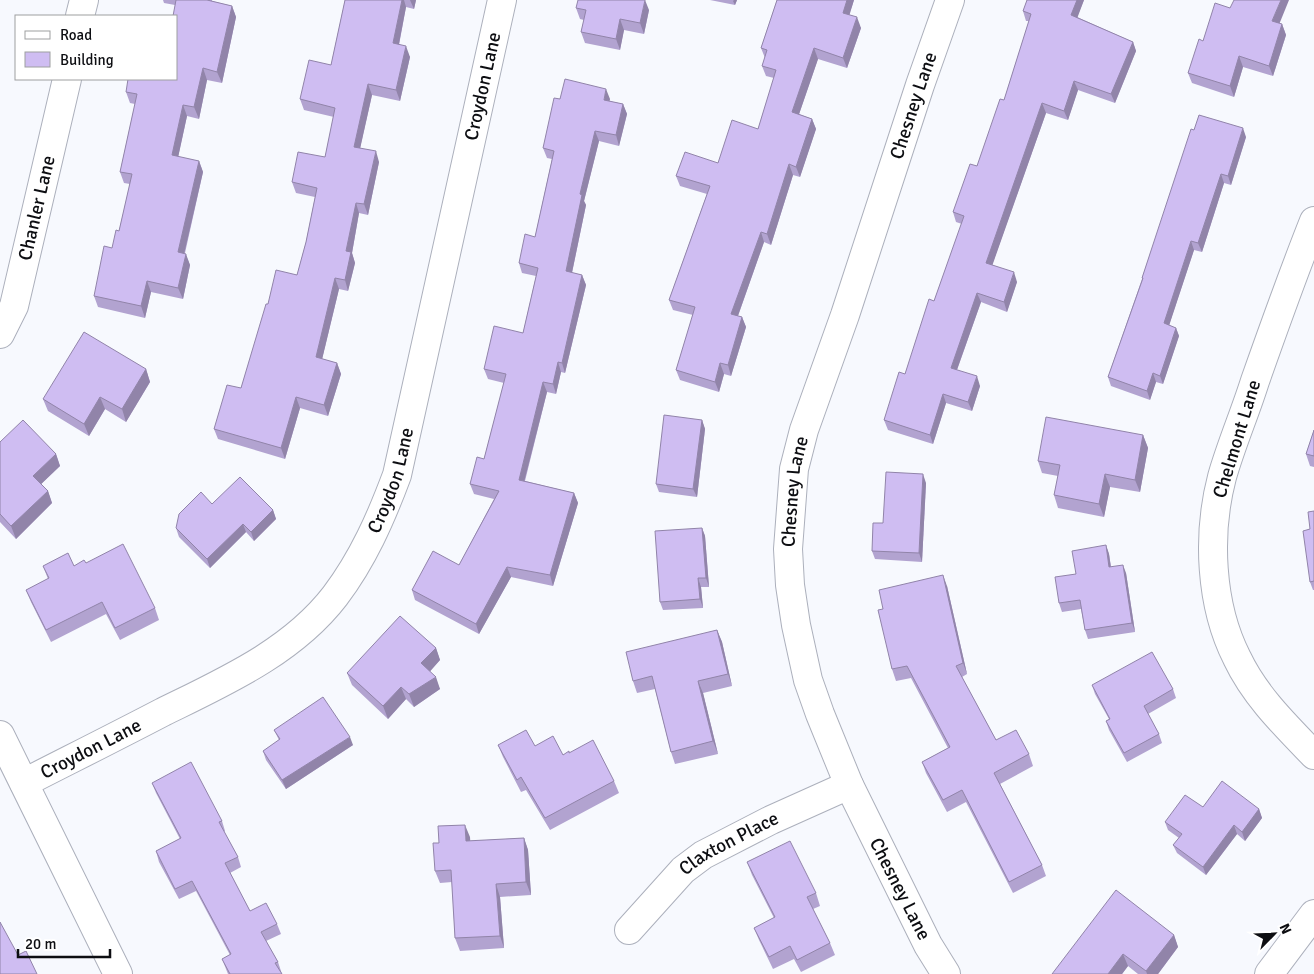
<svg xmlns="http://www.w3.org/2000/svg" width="1314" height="974" font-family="Signika,sans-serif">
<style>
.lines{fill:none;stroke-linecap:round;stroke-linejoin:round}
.minor-casing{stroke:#acb0bc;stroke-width:30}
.minor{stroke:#fff;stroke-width:28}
.wall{fill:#b2a3d0}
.shaded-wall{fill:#9184a9}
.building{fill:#cfbdf2;stroke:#9184a9}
.labels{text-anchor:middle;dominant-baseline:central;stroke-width:4.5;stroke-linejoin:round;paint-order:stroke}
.street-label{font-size:19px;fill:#0d0e12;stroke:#fff}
</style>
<rect width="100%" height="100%" fill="#f7f9fe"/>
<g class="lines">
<defs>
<g id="minor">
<polyline points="80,16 84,0"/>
<path d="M1314,221C1293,274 1274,327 1255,381C1245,413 1231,445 1222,477C1207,534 1210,605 1237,658C1255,696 1285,725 1314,755"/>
<path id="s1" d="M0,334L14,306L67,79"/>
<polyline points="0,735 118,974"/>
<path id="s2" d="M24,783C71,759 117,736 163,712C224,682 292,652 335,596C363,559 381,518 397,475L502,0"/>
<path id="s3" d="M629,930L683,870L703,855L771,820L849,785"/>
<path id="s4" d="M946,974L928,945L849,785L820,714L808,680L796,625L790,585L788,549L794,469L804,430L845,315L920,85L950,0"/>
<polyline points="1269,974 1314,914"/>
</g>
</defs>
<use href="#minor" class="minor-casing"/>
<use href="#minor" class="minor"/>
</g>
<g class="wall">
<polygon points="163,0 212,0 212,1 232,6 236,17 222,83 207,80 199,119 187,116 178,157 199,161 203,172 185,253 190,265 183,299 151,292 145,318 98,307 94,296 119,231 130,184 124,183 120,172 135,104 130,103 126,92 176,79 175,5 164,3"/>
<polygon points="345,0 416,0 414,9 406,7 399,45 410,57 400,101 372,95 360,148 379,162 368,215 359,213 352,253 355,263 348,291 339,289 322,359 337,363 341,374 328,416 300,408 285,459 218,439 214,429 241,388 268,304 297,275 306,242 315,197 296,193 292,182 325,157 334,117 304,110 300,99 331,65"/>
<polygon points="710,0 737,0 735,5"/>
<polygon points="777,0 854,0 849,15 861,28 847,68 818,59 799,114 812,119 816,129 800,177 793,175 771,245 764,242 738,316 742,317 746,327 731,376 724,374 719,392 680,380 676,370 693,315 673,310 669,300 707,194 680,186 676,176 718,163 758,129 774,78 766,76 762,66 765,58 761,48"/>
<polygon points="1027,0 1084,0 1077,17 1133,42 1136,51 1115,103 1078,90 1068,120 1046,113 992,265 1017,282 1007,312 981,302 957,370 980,386 972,411 946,403 933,444 888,430 884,420 905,374 934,301 962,224 956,222 953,212 977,166 1004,100 1029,21 1026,21 1023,11"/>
<polygon points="576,8 649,10 644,34 624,30 620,50 585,43 581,32 584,20 580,19"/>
<polygon points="1279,24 1282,24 1286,35 1273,76 1243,67 1234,97 1192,83 1188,73"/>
<polygon points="560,99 610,99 609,101 623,104 627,114 619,146 599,141 584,201 586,205 572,273 582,275 586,285 565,373 561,372 556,394 547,392 525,481 574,493 578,503 553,586 511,577 479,634 415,600 412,590 459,565 494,499 474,494 470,484 484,459 504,383 488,379 484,369 523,333 536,276 522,273 519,263 535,237 552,159 547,158 543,148"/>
<polygon points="1194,130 1246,137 1231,185 1224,183 1202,252 1194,250 1169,325 1176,328 1179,336 1163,384 1156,382 1150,400 1111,386 1108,377 1142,279 1142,278"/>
<polygon points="146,369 150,382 126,422 105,409 89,436 48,411 43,399"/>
<polygon points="702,420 705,429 697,497 659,492 656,484"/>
<polygon points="1314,430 1314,467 1310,466 1306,454"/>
<polygon points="1143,435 1148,448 1140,492 1110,487 1104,517 1058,508 1054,495 1058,476 1042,473 1038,461"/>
<polygon points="0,442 56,454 60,466 41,484 48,491 52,503 16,539 0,522"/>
<polygon points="926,483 922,562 875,559 872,551 883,523"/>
<polygon points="212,504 273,510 276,519 254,541 246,532 210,568 179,537 176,528"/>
<polygon points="1314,511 1314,590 1313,590 1310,582 1310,529"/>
<polygon points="702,528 705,536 709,587 701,587 703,608 663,610 660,602"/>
<polygon points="1106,545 1109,554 1111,567 1126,573 1135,632 1088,639 1085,630 1081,609 1062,612 1059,603 1076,574"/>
<polygon points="86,563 155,608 159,620 120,640 106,614 51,642 31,602 26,590 48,579 43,566 74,566"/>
<polygon points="947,586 967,674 962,677 996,740 1029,754 1033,766 1000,784 1042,865 1046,876 1013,893 966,802 947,812 926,773 922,762 948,748 911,678 896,681 892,669 883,609"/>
<polygon points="717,630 722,642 732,686 703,693 718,754 675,764 671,752 655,689 637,693 633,681"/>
<polygon points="436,648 440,660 430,671 440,689 414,707 406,699 388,719 352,685 347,673"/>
<polygon points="1092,685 1173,689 1176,698 1148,714 1159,734 1162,743 1127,762 1109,730 1106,721 1109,719 1095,694"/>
<polygon points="274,730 353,745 286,789 266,760 263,751 279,740"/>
<polygon points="498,745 535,746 563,755 569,753 614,781 619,793 550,830 526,790 521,792 503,757"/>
<polygon points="152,783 222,821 225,831 224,832 238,857 241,867 230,873 250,911 277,924 281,934 266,941 278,962 282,974 228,974 222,959 230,955 196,891 179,899 159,862 156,851 180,839 156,793"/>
<polygon points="1203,807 1259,809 1262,818 1245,841 1237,834 1206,875 1177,853 1173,845 1179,838 1168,830 1165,822"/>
<polygon points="470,837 470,841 524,838 528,850 531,895 500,897 504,948 460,951 455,938 452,882 440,883 435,871 439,843"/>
<polygon points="747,862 816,893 820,906 813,909 830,943 835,955 801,972 794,959 773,969 759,940 754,928 774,918 752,875"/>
<polygon points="1174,935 1178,947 1158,974 1138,974 1128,966 1122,974 1052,974"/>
</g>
<g class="shaded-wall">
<polygon points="402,0 404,0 406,7 397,54 393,43"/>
<polygon points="410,0 416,0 414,9"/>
<polygon points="645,0 649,10 644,34 640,23"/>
<polygon points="734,0 737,0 735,5 733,1"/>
<polygon points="847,0 854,0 847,23 843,13"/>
<polygon points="1077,0 1084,0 1075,24 1071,15"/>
<polygon points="1281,0 1289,0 1276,32 1272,21"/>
<polygon points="232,6 236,17 222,83 217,72"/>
<polygon points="857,17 861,28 847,68 843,58"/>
<polygon points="620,19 624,30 620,50 616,39"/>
<polygon points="1282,24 1286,35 1273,76 1269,66"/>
<polygon points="1133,42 1136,51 1115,103 1111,94"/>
<polygon points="406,46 410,57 400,101 396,90"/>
<polygon points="814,48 818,59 796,123 792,112"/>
<polygon points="1239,56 1243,67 1234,97 1230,86"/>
<polygon points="203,68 207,80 199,119 194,107"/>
<polygon points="1074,81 1078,90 1068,120 1064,111"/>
<polygon points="368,84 372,95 358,158 354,147"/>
<polygon points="606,89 610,99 607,110 604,100"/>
<polygon points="1042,103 1046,113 990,272 986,263"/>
<polygon points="623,104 627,114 619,146 616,135"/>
<polygon points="183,105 187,116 176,167 172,155"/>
<polygon points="812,119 816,129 800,177 796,167"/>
<polygon points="1243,128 1246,137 1231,185 1228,176"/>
<polygon points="595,131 599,141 584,201 586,205 570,282 566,271 580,194"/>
<polygon points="376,151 379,162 368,215 364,204"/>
<polygon points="199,161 203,172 182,263 178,252"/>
<polygon points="789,164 793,175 771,245 767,234"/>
<polygon points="1221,174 1224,183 1202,252 1198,243"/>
<polygon points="356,203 359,213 352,253 355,263 348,291 345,280 346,251"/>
<polygon points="761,232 764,242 735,324 731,314"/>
<polygon points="1191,241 1194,250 1167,332 1164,323"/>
<polygon points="186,254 190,265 183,299 178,288"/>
<polygon points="1014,272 1017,282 1007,312 1004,302"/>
<polygon points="582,275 586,285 565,373 562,363"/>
<polygon points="335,278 339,289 320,368 316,357"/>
<polygon points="147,281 151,292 145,318 141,306"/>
<polygon points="977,293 981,302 954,378 951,368"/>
<polygon points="742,317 746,327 731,376 728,365"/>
<polygon points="1176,328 1179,336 1163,384 1160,376"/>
<polygon points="558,362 561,372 556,394 553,384"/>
<polygon points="337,363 341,374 328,416 324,405"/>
<polygon points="720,363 724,374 719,392 715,382"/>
<polygon points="146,369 150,382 126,422 122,409"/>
<polygon points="1153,373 1156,382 1150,400 1147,391"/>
<polygon points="977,376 980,386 972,411 968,402"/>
<polygon points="543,382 547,392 522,490 519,480"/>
<polygon points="943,394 946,403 933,444 930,435"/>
<polygon points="100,397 105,409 89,436 84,424"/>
<polygon points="296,397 300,408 285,459 281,448"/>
<polygon points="702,420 705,429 697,497 693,489"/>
<polygon points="1143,435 1148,448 1140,492 1135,480"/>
<polygon points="56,454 60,466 37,488 33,476"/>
<polygon points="923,474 926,483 922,562 919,553"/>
<polygon points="1105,474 1110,487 1104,517 1099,504"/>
<polygon points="48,491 52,503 16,539 11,526"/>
<polygon points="574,493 578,503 553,586 550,575"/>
<polygon points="273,510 276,519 254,541 251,532"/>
<polygon points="243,524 246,532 210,568 207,559"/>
<polygon points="702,528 705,536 709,587 706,578"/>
<polygon points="1106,545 1109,554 1112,575 1109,567"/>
<polygon points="1123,565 1126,573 1135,632 1132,623"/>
<polygon points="507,567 511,577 479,634 476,624"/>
<polygon points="943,575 947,586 967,674 963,663"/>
<polygon points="698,578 701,587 703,608 700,599"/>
<polygon points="717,630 722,642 732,686 728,674"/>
<polygon points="436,648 440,660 426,676 421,663"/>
<polygon points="436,677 440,689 414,707 409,694"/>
<polygon points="698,681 703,693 718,754 713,741"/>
<polygon points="401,687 406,699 388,719 383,706"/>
<polygon points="350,737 353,745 286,789 282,780"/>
<polygon points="1259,809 1262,818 1245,841 1242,832"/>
<polygon points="465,825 470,837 471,854 466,841"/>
<polygon points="1234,825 1237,834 1206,875 1203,867"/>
<polygon points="524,838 528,850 531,895 526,882"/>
<polygon points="496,884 500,897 504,948 500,936"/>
<polygon points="1174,935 1178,947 1158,974 1147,974 1146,971"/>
<polygon points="1123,954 1128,966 1122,974 1108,974"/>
</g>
<g class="building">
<polygon points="176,0 207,0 232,6 217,72 203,68 194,107 183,105 172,155 199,161 178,252 186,254 178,288 147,281 141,306 94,296 104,246 112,248 116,230 119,231 132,174 120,172 137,94 126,92 128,79 176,79 176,16 173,16"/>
<polygon points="345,0 402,0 393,43 406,46 396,90 368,84 354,147 376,151 364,204 356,203 346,251 351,252 345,280 335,278 316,357 337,363 324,405 296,397 281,448 214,429 227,385 241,388 266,304 268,304 276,270 297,275 306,242 317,188 292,182 298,152 325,157 335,108 300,99 309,60 331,65"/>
<polygon points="578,0 645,0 640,23 620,19 616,39 581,32 586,10 576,8"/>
<polygon points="777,0 847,0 843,13 857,17 843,58 814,48 792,112 812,119 796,167 789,164 767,234 761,232 731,314 742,317 728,365 720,363 715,382 676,370 695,307 669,300 710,186 676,176 685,152 718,163 732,120 758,129 776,70 762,66 767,50 761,48"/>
<polygon points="1027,0 1077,0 1071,15 1133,42 1111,94 1074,81 1064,111 1042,103 986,263 1014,272 1004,302 977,293 951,368 977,376 968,402 943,394 930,435 884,420 899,372 905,374 929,299 934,301 964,216 953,212 970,164 977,166 1000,99 1004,100 1031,14 1023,11"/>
<polygon points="1234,0 1281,0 1272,21 1282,24 1269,66 1239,56 1230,86 1188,73 1199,39 1203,41 1215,3 1230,8"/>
<polygon points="565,79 606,89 604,100 623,104 616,135 595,131 580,194 582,195 566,271 582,275 562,363 558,362 553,384 543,382 519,480 574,493 550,575 507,567 476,624 412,590 433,551 459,565 499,491 470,484 477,457 484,459 506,374 484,369 494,326 523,333 538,268 519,263 525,234 535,237 554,151 543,148 554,98 560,99"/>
<polygon points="1199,115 1243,128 1228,176 1221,174 1198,243 1191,241 1164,323 1176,328 1160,376 1153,373 1147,391 1108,377 1143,278 1142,278 1191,129 1194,130"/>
<polygon points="84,332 146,369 122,409 100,397 84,424 43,399"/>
<polygon points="664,415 702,420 693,489 656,484"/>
<polygon points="1046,417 1143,435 1135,480 1105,474 1099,504 1054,495 1060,465 1038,461"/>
<polygon points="23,420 56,454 33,476 48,491 11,526 0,514 0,442"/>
<polygon points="1314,430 1314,456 1306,454"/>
<polygon points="886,472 923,474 919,553 872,551 873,523 883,523"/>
<polygon points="240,477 273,510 251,532 243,524 207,559 176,528 179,514 201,492 212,504"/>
<polygon points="1314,511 1314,581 1310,582 1303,531 1310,529 1308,512"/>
<polygon points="702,528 706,578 698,578 700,599 660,602 655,531"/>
<polygon points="123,544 155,608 115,628 102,602 46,630 26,590 49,578 43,566 68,553 74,566 84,560 86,563"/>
<polygon points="1106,545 1109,567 1123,565 1132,623 1085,630 1080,600 1059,603 1055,577 1076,574 1072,551"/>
<polygon points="943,575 963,663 956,666 996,740 1016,730 1029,754 994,773 1042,865 1009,882 962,790 943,800 922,762 950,747 907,666 892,669 878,610 883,609 879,590"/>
<polygon points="400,616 436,648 421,663 436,677 409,694 401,687 383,706 347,673"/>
<polygon points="717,630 728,674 698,681 713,741 671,752 652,676 633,681 626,652"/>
<polygon points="1152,652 1173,689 1144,706 1159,734 1124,753 1106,721 1110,719 1092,685"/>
<polygon points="323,697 350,737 282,780 263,751 280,739 274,730"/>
<polygon points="526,730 535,746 553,736 563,755 569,751 569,753 593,740 614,781 545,818 521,777 517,780 498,745"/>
<polygon points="191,762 222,821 219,822 238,857 225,863 250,911 266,903 277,924 261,932 278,962 275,963 282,974 230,974 222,959 231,954 192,881 175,889 156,851 181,838 152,783"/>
<polygon points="1222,781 1259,809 1242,832 1234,825 1203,867 1173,845 1182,834 1165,822 1185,795 1203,807"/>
<polygon points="465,825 466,841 524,838 526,882 496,884 500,936 455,938 451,870 435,871 433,843 439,843 438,826"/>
<polygon points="790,841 816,893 807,897 830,943 797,960 790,946 769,957 754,928 775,917 747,862"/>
<polygon points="1116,890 1174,935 1146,971 1123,954 1108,974 1052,974"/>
<polygon points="0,922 18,955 26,951 37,974 0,974"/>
</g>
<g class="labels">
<g class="street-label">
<text stroke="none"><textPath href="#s2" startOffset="900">Croydon Lane</textPath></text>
<text stroke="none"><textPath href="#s4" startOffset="921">Chesney Lane</textPath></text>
<text stroke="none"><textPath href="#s1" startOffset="132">Chanler Lane</textPath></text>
<text transform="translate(1237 439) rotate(-73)">Chelmont Lane</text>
<text stroke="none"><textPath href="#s2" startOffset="495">Croydon Lane</textPath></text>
<text stroke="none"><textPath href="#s4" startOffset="516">Chesney Lane</textPath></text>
<text stroke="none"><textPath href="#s2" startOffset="75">Croydon Lane</textPath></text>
<text stroke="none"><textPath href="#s3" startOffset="134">Claxton Place</textPath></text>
<text transform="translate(900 889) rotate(63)">Chesney Lane</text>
</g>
</g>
<rect x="15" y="15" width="162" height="65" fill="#ffffff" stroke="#9e9fa0"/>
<rect x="25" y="31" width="25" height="8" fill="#ffffff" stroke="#9e9fa0"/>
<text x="60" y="40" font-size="15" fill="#0d0e12">Road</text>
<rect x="25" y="52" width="25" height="15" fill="#cfbdf2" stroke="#9e9fa0"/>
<text x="60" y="65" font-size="15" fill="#0d0e12">Building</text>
<g transform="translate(1274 934) rotate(66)" stroke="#ffffff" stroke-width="4" paint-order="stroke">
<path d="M0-4L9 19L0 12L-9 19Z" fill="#0d0e12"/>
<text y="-8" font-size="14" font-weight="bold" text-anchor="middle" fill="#0d0e12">N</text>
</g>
<path d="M18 949v8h92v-8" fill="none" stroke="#0d0e12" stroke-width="2.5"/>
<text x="25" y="949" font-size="15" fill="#0d0e12" stroke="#ffffff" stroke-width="4" paint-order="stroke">20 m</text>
</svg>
